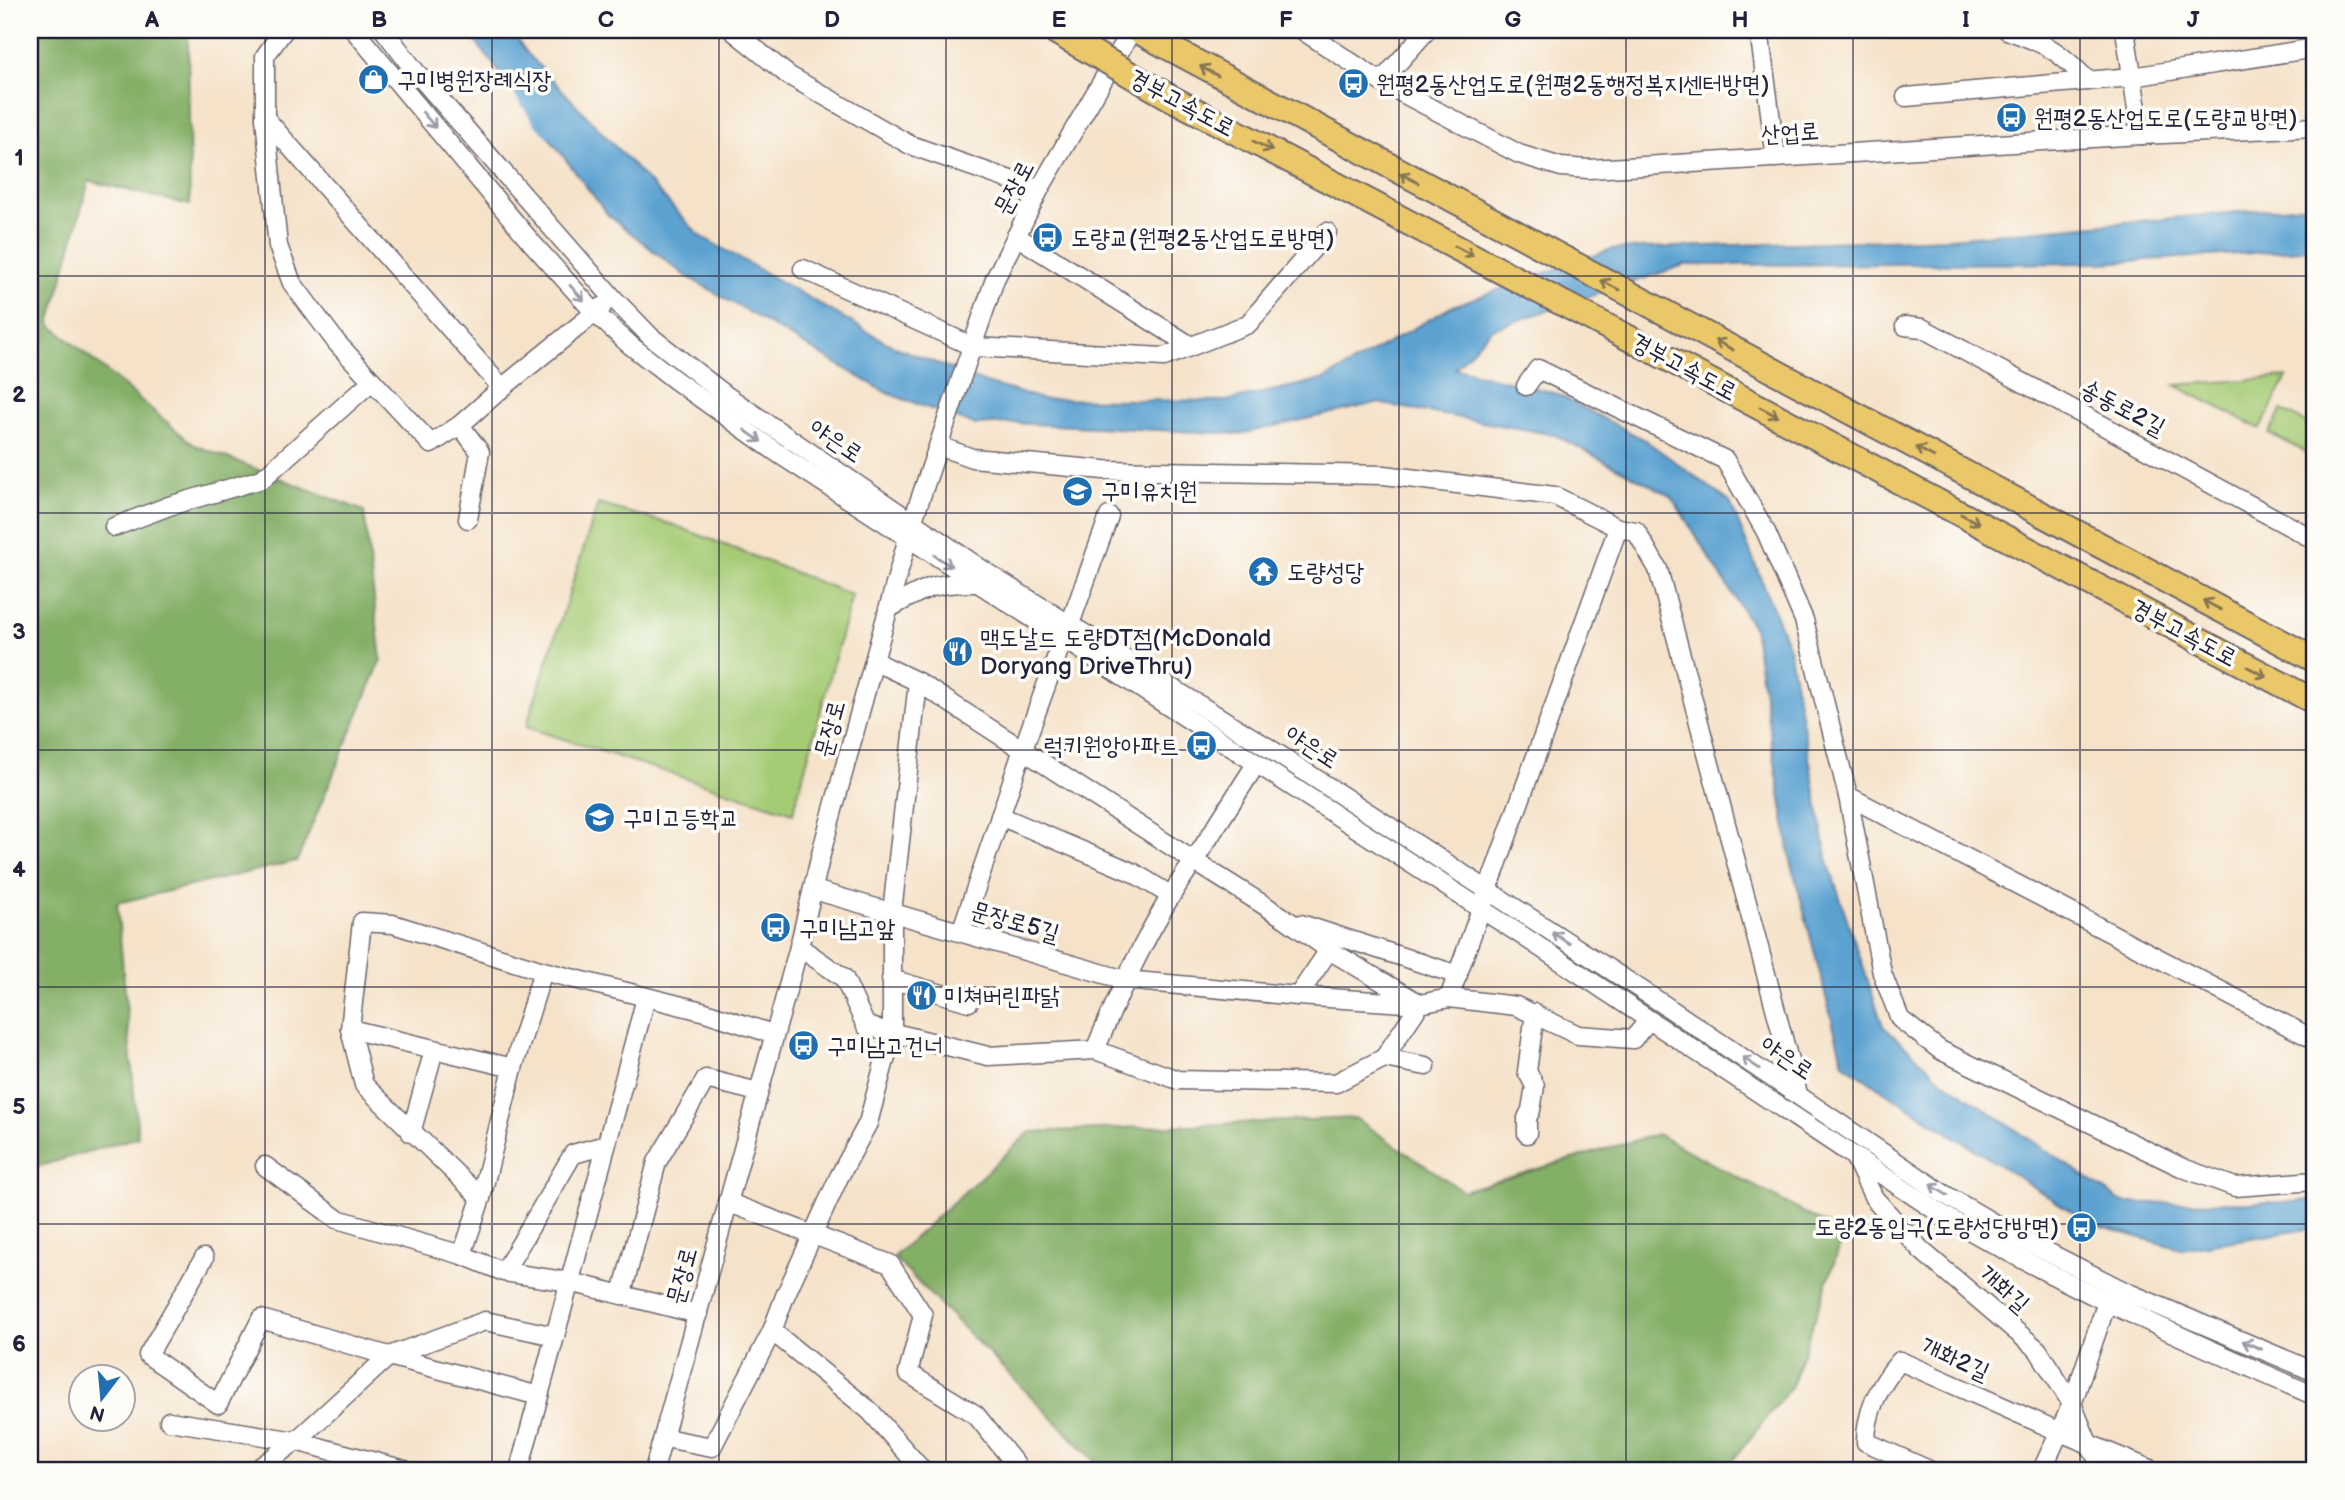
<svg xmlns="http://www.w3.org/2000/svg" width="2345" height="1500" font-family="'Balsamiq Sans','Poor Story',sans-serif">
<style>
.green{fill:#a5cb75;stroke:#647658;stroke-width:2}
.forest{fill:#84af66;stroke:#536850;stroke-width:2}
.water{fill:#5ba2d1;stroke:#3e6286;stroke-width:2}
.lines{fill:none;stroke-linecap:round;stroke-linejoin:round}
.stream{stroke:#5ba2d1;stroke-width:4.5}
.minor-casing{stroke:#6c656d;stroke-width:21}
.highway-casing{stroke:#6c656d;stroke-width:28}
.minor{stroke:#fff;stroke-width:18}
.highway{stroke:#eac769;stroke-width:24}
.highway-bridge-casing{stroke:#6c656d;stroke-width:28;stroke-linecap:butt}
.highway-bridge{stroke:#eac769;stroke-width:24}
.oneway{stroke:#867452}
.oneway2{stroke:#9c9ca7}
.grid{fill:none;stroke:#22223b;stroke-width:2;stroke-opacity:0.55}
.labels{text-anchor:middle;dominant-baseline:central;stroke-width:7;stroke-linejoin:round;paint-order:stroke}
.poi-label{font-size:24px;fill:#22223b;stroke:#fdfcf7;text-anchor:start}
.street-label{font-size:24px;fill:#22223b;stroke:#fdfcf7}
.neatline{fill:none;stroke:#22223b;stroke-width:2.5}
.grid-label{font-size:23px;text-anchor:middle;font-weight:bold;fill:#22223b}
</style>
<rect width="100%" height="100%" fill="#fdfcf7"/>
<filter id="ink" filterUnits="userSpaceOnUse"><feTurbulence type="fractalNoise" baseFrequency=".0143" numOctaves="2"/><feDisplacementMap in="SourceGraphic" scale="14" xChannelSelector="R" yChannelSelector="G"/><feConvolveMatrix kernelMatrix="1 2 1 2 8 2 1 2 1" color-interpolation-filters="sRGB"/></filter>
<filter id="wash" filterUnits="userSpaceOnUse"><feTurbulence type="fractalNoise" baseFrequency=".00686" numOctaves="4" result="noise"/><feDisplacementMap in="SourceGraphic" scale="28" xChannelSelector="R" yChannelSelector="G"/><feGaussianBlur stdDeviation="1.57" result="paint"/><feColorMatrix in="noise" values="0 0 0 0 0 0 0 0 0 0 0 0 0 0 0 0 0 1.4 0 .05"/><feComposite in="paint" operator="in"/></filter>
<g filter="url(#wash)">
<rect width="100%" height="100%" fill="#f5e2c9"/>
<g class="green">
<polygon points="2287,377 2260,429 2175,385"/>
<polygon points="2282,410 2315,428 2315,457 2269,433"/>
<polygon points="598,504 674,525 852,595 793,813 526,727"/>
</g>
<g class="forest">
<polygon points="30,30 188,30 190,205 89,181 50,324 194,445 364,511 381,660 297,861 117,903 138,1137 30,1169"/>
<polygon points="1355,1118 1463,1191 1657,1134 1844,1234 1791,1387 1725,1470 1104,1470 893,1257 1030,1132"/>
</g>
<polygon class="water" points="467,30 510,30 528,54 699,235 893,346 986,383 1042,399 1226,401 1325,379 1453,306 1612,249 1951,238 2315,205 2315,249 2101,263 1684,265 1492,329 1455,368 1555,393 1645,440 1730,502 1789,648 1828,862 1883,1026 1942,1080 2124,1203 2294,1202 2315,1199 2315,1228 2181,1249 2091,1224 1885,1092 1843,1063 1791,861 1753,627 1671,496 1555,435 1377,403 1240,434 1010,423 975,425 887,393 683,274 608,215"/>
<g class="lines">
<polyline class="stream" points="513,89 538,125 548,134"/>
</g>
</g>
<g filter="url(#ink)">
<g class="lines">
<defs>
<g id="minor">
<polyline points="284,30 265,56 265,118 278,246 292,283 337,343 431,444 460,425 502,388 602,307"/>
<path d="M354,30L532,243L595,313L630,345L675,380L779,454L1526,938L1938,1212C2059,1284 2187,1340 2315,1396"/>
<polyline points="384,30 415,71 613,298 651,337 727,396 993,577 1267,747 1663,1004 1942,1193 2014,1235 2124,1291 2315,1372"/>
<polyline points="732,30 788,75 910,145 1039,190"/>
<polyline points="1302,30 1381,82 1519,154 1561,167 1588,169 1644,166 2141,135 2315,127"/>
<polyline points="1759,30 1776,158"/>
<path d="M2007,30C2047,44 2058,50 2088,81"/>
<polyline points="2125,30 2141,135"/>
<polyline points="1381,82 1427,30"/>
<polyline points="1906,97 2132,77 2315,48"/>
<polyline points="265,118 502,388"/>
<polyline points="1016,236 1191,346"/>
<polyline points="803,269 974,347 1164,357 1248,324 1327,232"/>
<polyline points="1905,326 1922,328 2315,540"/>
<polyline points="1526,386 1538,369 1725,460 1766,532 1804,620 1848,796 1882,973 1900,1019 1940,1050 2183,1168 2235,1187 2315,1181"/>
<polyline points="460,425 480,452 468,519"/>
<polyline points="939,446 972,458 1104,470 1384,475 1555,496 1618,528 1636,531 1658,569 1798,1094"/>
<polyline points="114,527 169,506 262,479 372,381"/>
<path d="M888,609C925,588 933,582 976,583"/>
<polyline points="1070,624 1109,516"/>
<polyline points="918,682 1194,861 1256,764"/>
<polyline points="1848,796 2315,1040"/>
<polyline points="1000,816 1134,873 1170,895"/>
<polyline points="814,890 1125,980 1298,996"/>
<polyline points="1301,924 1458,975"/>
<polyline points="961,932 1023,749 1063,639"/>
<path d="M799,947L844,978L866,1026L988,1056L1095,1050L1178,1080L1336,1083L1384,1058L1420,1004L1329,950L1286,919L1194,861C1152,919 1123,984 1095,1050"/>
<polyline points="1329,950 1298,996 1420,1004 1449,998 1516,1006 1578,1035 1633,1039 1649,1020"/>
<polyline points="543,971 513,1068 481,1198 364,1085 350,1029 362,922 393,924 543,971 702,1011 773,1034"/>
<polyline points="891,979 969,1002"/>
<polyline points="1449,998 1618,528"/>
<polyline points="350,1029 513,1068"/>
<polyline points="1384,1058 1426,1066"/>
<polyline points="411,1133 434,1050"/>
<polyline points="1527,1134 1527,1118 1531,1110 1535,1086 1527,1071 1535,1013"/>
<polyline points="1855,1158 1874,1198 1921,1250 2038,1350 2072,1404 2088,1443 2104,1470"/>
<polyline points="265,1166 337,1219 462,1255"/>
<polyline points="481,1198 462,1255 504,1272 570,1282 698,1314"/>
<polyline points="727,1202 890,1264 923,1315 908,1373 976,1415 1020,1470"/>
<polyline points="204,1258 148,1355 218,1404 261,1319 389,1356 485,1321 555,1336"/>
<polyline points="504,1272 573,1154 606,1145"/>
<polyline points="622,1293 657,1162 706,1079 758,1092"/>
<polyline points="772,1331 870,1411 922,1470"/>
<polyline points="169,1421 296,1441"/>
<polyline points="665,1438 712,1447 772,1331 785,1296 839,1177 868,1123 892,1034 892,912 918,682 874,661"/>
<polyline points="256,1470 296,1441"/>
<polyline points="405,1470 296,1441 389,1356 539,1396"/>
<polyline points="519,1470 646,998"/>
<polyline points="654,1470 799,947 823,846 912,523 995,279 1039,190 1132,30"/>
<path d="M1929,1470L1866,1442C1866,1411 1880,1384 1900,1361L2060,1432L2152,1470"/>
<polyline points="2042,1470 2072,1404 2107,1302"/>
</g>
<g id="highway">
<polyline points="1136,30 2315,660"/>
<polyline points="1644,346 2315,702"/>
</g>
</defs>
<use href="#minor" class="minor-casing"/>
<use href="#highway" class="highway-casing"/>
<use href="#minor" class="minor"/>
<use href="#highway" class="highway"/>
<defs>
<polyline id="highway-bridge" points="1053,30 1171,98 1644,346"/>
</defs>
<use href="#highway-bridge" class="highway-bridge-casing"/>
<use href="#highway-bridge" class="highway-bridge"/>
</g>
<defs><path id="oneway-shaft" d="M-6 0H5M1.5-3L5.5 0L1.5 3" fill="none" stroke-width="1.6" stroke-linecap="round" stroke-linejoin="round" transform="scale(1.75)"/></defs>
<g class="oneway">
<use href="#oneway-shaft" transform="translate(1209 71) rotate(-152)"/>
<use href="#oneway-shaft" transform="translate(1263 146) rotate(27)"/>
<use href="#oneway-shaft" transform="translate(1409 178) rotate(-152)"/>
<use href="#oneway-shaft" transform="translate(1464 251) rotate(28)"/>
<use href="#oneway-shaft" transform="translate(1610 285) rotate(-152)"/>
<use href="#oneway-shaft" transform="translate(1724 345) rotate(-152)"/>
<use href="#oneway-shaft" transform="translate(1769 412) rotate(28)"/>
<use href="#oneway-shaft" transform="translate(1925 452) rotate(-152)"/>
<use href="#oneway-shaft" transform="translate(1970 519) rotate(28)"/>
<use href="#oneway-shaft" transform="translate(2212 605) rotate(-152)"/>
<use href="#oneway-shaft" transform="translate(2257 672) rotate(28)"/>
</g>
<g class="oneway2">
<use href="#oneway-shaft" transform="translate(429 120) rotate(50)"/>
<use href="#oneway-shaft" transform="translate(577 293) rotate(48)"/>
<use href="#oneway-shaft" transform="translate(753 436) rotate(35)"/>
<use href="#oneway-shaft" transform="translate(943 561) rotate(33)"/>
<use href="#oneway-shaft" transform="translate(1561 938) rotate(-147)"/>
<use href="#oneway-shaft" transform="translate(1751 1063) rotate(-146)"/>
<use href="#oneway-shaft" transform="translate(1939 1190) rotate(-148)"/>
<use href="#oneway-shaft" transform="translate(2252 1345) rotate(-157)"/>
</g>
</g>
<path class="grid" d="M265,30V1470M492,30V1470M719,30V1470M946,30V1470M1172,30V1470M1399,30V1470M1626,30V1470M1853,30V1470M2080,30V1470M30,276H2315M30,513H2315M30,750H2315M30,987H2315M30,1224H2315"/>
<defs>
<symbol id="shop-disc" viewBox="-11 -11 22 22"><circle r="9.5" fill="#1f6fb2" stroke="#fdfcf7"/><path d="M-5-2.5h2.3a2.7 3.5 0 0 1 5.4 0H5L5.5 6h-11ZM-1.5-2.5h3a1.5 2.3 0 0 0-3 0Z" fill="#fff"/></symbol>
<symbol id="bus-disc" viewBox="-11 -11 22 22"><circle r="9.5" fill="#1f6fb2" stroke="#fdfcf7"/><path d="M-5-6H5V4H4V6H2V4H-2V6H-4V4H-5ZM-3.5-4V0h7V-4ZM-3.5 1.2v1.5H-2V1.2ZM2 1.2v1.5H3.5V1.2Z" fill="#fff"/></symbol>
<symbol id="school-disc" viewBox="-11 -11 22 22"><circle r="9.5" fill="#1f6fb2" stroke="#fdfcf7"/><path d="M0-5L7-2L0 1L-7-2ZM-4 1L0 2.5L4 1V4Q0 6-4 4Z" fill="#fff"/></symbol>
<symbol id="temple-disc" viewBox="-11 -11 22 22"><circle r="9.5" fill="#1f6fb2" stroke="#fdfcf7"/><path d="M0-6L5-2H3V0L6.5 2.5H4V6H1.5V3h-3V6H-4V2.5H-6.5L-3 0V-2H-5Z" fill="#fff"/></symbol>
<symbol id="restaurant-disc" viewBox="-11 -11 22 22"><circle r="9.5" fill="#1f6fb2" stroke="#fdfcf7"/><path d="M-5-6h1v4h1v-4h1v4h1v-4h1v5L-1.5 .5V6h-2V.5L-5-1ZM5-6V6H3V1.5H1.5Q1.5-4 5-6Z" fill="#fff"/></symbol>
</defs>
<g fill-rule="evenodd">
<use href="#shop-disc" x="356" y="62" width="35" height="35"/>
<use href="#bus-disc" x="1336" y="66" width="35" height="35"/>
<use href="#bus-disc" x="1994" y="100" width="35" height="35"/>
<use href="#bus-disc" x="1030" y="220" width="35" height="35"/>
<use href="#school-disc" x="1060" y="474" width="35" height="35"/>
<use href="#temple-disc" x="1246" y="554" width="35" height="35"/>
<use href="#restaurant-disc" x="940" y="634" width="35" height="35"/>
<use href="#bus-disc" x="1184" y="728" width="35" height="35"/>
<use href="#school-disc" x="582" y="800" width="35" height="35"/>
<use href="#bus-disc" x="758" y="910" width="35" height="35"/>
<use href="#restaurant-disc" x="904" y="978" width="35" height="35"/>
<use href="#bus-disc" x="786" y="1028" width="35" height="35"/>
<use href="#bus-disc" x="2064" y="1210" width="35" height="35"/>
</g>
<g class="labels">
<g class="poi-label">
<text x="397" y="80">구미병원장례식장</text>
<text x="1376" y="84">원평2동산업도로(원평2동행정복지센터방면)</text>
<text x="2034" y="118">원평2동산업도로(도량교방면)</text>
<text x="1071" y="238">도량교(원평2동산업도로방면)</text>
<text x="1101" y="491">구미유치원</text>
<text x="1287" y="572">도량성당</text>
<text x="980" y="638">맥도날드 도량DT점(McDonald<tspan x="980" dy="28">Doryang DriveThru)</tspan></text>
<text x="1179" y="746" text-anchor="end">럭키원앙아파트</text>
<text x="623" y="818">구미고등학교</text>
<text x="799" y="928">구미남고앞</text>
<text x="944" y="996">미쳐버린파닭</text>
<text x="827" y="1046">구미남고건너</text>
<text x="2059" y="1227" text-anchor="end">도량2동입구(도량성당방면)</text>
</g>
<g class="street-label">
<text transform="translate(1182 103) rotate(28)">경부고속도로</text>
<text transform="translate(1790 133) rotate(-4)">산업로</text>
<text transform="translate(1014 188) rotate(-62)">문장로</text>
<text transform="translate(1684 367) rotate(28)">경부고속도로</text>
<text transform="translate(2123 408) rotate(28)">송동로2길</text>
<text transform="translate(836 441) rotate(34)">야은로</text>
<text transform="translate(2184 633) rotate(28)">경부고속도로</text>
<text transform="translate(830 729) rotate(-75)">문장로</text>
<text transform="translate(1312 747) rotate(33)">야은로</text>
<text transform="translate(1015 922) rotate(16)">문장로5길</text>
<text transform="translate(1787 1058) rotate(34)">야은로</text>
<text transform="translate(682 1276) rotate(-75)">문장로</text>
<text transform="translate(2004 1289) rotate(41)">개화길</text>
<text transform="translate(1955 1359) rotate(24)">개화2길</text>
</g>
</g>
<rect width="2345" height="1500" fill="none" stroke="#fdfcf7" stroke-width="77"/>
<g transform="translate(102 1398) rotate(196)"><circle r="33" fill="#fdfcf7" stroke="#a5a5ac" stroke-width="2"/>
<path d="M0-5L12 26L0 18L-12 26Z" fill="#1f6fb2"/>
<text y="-10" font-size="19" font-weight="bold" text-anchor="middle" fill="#22223b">N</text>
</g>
<rect x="38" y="38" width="2268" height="1424" class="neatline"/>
<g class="grid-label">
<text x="152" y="27">A</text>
<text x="379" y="27">B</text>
<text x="606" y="27">C</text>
<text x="832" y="27">D</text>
<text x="1059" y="27">E</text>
<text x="1286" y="27">F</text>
<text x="1513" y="27">G</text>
<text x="1740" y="27">H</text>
<text x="1966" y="27">I</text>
<text x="2193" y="27">J</text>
<text x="19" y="165">1</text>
<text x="19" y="402">2</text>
<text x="19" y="639">3</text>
<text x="19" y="877">4</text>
<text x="19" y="1114">5</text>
<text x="19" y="1351">6</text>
</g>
</svg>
